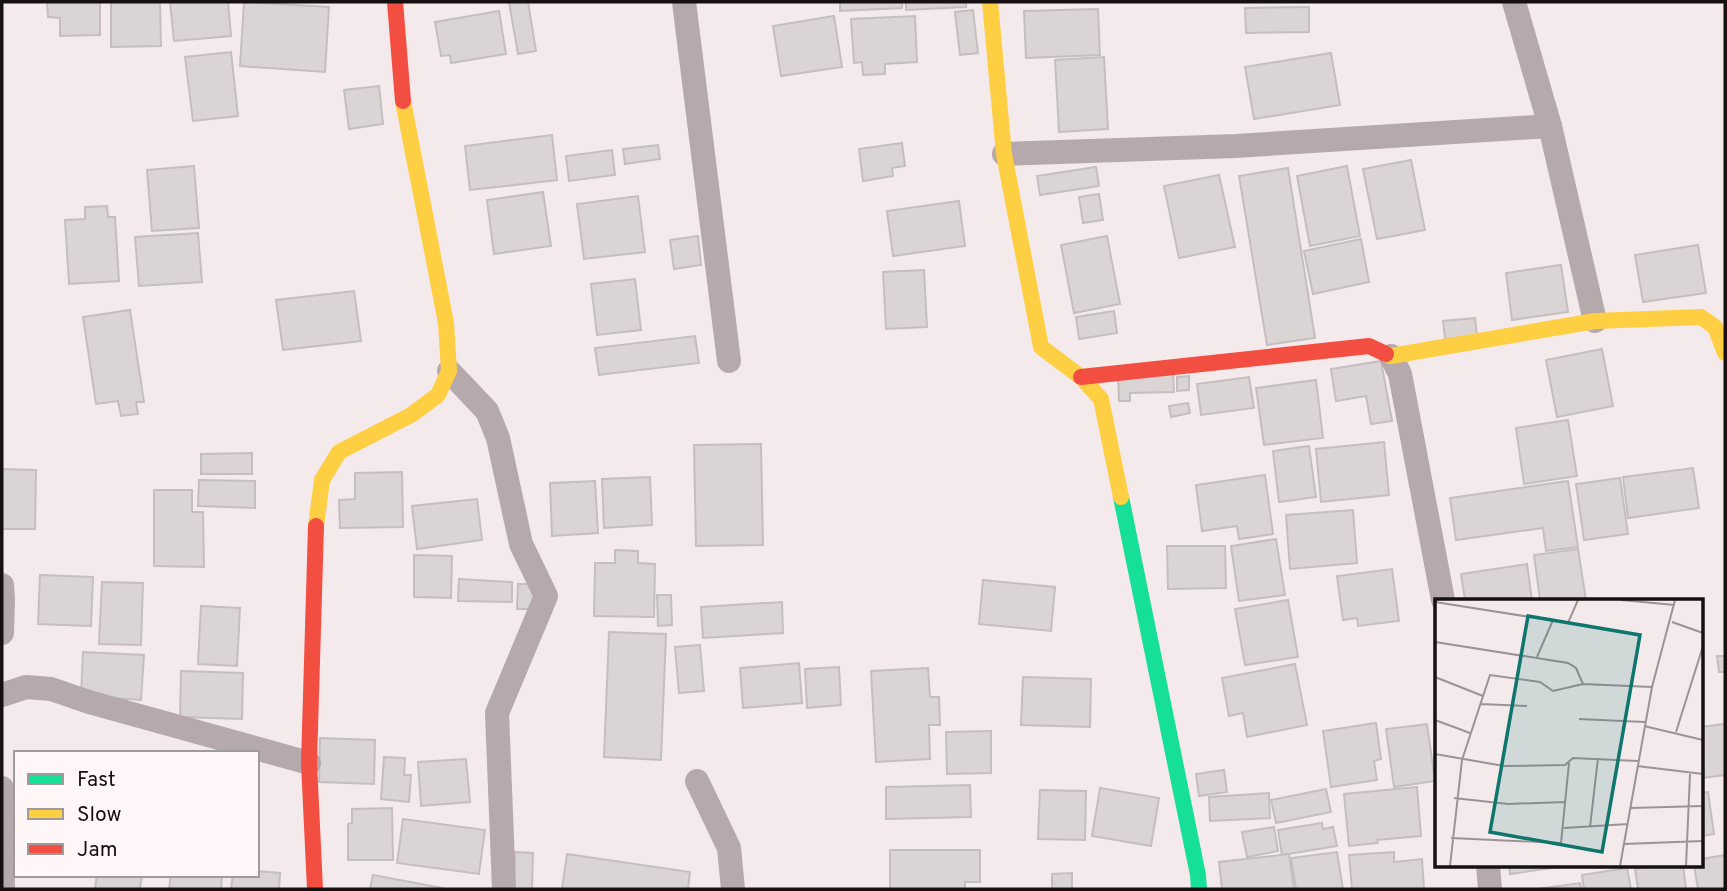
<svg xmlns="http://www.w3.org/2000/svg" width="1727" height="891" font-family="Overpass,sans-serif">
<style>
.building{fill:#dbd4d5;stroke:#c5bebf;stroke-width:2}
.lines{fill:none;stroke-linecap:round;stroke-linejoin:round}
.street{stroke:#b6a9ab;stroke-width:24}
.fast{stroke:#16e098;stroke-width:16}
.slow{stroke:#ffcf43;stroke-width:16}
.jam{stroke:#f24e42;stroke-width:16}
.inset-road{fill:none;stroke:#9b9394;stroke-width:2}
.view{fill:#0f766e;fill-opacity:0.15;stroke:#0f766e;stroke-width:3.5}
.inset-edge{fill:none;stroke:#161011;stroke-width:3.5}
</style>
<rect width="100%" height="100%" fill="#f4eaec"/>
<g class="building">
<polygon points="47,2 100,2 100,35 60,36 60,18 48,17"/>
<polygon points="111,2 160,2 161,46 111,47"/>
<polygon points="170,2 228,2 231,36 174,41"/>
<polygon points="244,2 329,7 325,72 240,66"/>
<polygon points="509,2 528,2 536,51 518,54"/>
<polygon points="840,2 902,2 902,8 840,11"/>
<polygon points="906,2 966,2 966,7 906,10"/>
<polygon points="1309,7 1309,32 1246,33 1245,8"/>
<polygon points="1098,9 1100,55 1026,58 1024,11"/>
<polygon points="973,10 978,53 960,55 955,12"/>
<polygon points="499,11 506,54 451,63 450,55 441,56 435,22"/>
<polygon points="834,16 842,67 781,76 773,26"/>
<polygon points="915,16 917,62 885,64 885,74 863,75 862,62 854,63 851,19"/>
<polygon points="231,52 238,116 193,121 185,57"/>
<polygon points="1331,53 1340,105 1254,119 1245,67"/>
<polygon points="1104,57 1108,129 1059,132 1055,60"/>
<polygon points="379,86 383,124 349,129 344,90"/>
<polygon points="552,135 557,180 470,190 465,146"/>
<polygon points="902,143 905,166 892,168 893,176 863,181 859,149"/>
<polygon points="658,145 660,159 625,164 623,149"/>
<polygon points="612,150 615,175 569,181 566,156"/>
<polygon points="1411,160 1425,230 1377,239 1363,169"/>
<polygon points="194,166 199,228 152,231 147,170"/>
<polygon points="1347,166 1360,236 1310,246 1297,176"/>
<polygon points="1096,167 1099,186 1040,195 1037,176"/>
<polygon points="1288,168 1315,338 1267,345 1239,176"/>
<polygon points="1219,175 1235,247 1179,258 1164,186"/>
<polygon points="543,192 551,246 494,254 487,200"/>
<polygon points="1099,194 1103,220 1083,223 1079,197"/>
<polygon points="638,196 645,252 584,259 577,204"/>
<polygon points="959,201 965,246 893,256 887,211"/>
<polygon points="107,206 108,217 115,217 119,281 69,284 65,220 85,219 85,207"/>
<polygon points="198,233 202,282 139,286 135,237"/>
<polygon points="698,236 701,265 674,269 670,240"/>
<polygon points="1107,236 1120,304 1074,313 1061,245"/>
<polygon points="1361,239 1369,282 1313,294 1304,251"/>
<polygon points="1698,245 1706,293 1643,302 1635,255"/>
<polygon points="1561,265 1568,312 1512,320 1506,273"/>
<polygon points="924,270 927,327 886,329 883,272"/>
<polygon points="635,279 641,330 597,335 591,284"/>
<polygon points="354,291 361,341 283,350 276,300"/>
<polygon points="130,310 144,402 136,402 138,414 121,416 118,401 96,404 83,317"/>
<polygon points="1114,311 1117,333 1079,339 1076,317"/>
<polygon points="1475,318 1477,336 1445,339 1443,321"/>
<polygon points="695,336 699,363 599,375 595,348"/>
<polygon points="1602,349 1613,406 1557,417 1546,360"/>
<polygon points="1381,361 1392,421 1371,424 1366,396 1336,401 1331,369"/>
<polygon points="1173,374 1174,392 1130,393 1130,401 1119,401 1118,375"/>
<polygon points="1189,376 1189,390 1177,391 1177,377"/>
<polygon points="1249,377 1254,408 1201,415 1197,384"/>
<polygon points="1316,380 1323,438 1264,445 1256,388"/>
<polygon points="1188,403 1190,413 1171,417 1169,406"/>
<polygon points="1568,420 1577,476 1524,484 1516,428"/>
<polygon points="1384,442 1389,495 1321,502 1316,449"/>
<polygon points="761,444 763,545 696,546 694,445"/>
<polygon points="1309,446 1316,497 1279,502 1273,451"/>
<polygon points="252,453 252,474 201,474 201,454"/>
<polygon points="1693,468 1699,508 1628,518 1623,477"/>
<polygon points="2,469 36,470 35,529 2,529"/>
<polygon points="402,472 403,527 340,528 339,500 355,499 355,473"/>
<polygon points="1265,475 1273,534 1239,539 1237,526 1202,531 1196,485"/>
<polygon points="650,477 652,525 604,528 602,479"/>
<polygon points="1620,478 1628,534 1584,540 1576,484"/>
<polygon points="199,480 255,481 255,508 198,506"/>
<polygon points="595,481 598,533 552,536 550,483"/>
<polygon points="1568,481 1578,547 1546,551 1543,528 1456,540 1450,498"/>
<polygon points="154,490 192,490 192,512 203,512 204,567 154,566"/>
<polygon points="477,499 482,540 417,549 412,506"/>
<polygon points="1353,510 1357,563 1290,569 1286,515"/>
<polygon points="1276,539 1285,595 1239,601 1231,546"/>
<polygon points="1167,546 1225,546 1226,588 1168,589"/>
<polygon points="1578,549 1586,600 1540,600 1534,555"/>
<polygon points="615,550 638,551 638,563 655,564 654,617 594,616 595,563 615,563"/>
<polygon points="414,555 452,556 451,598 414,597"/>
<polygon points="1527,564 1532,600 1465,600 1461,574"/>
<polygon points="1392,569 1399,621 1358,626 1357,618 1343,620 1337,576"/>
<polygon points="40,575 93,577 91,626 38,624"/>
<polygon points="459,579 512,582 512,602 458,601"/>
<polygon points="983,580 1055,587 1051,631 979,624"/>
<polygon points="102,582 143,583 141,645 99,644"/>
<polygon points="518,584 535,584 535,609 517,609"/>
<polygon points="657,595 671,595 672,625 658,626"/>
<polygon points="1288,600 1298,657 1245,665 1235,609"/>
<polygon points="782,602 783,633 703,638 701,607"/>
<polygon points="201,606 240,608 237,666 198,664"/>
<polygon points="609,632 666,634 661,760 604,757"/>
<polygon points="700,645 704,691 679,693 675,647"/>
<polygon points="83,652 144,655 141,700 81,696"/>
<polygon points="1717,656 1725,656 1725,672 1719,672"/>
<polygon points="799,663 802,703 743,708 740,668"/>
<polygon points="1295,664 1307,725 1247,737 1243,713 1229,716 1222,678"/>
<polygon points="839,667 841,705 807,708 805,669"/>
<polygon points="928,668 930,697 939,697 940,725 929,725 930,759 876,762 871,671"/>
<polygon points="181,671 243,673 242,719 180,717"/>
<polygon points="1023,677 1091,679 1090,727 1021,725"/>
<polygon points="1376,723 1381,759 1374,761 1377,780 1331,787 1323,731"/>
<polygon points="1427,724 1435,781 1394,787 1386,729"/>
<polygon points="1725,724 1725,775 1701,778 1701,727"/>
<polygon points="991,731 991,773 947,774 946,732"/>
<polygon points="320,738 375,740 374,784 319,782"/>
<polygon points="384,757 405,758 404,775 411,775 409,802 381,799"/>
<polygon points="466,759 470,802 421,806 418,762"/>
<polygon points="1224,770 1227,792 1199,796 1196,774"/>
<polygon points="970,785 971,817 886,819 886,787"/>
<polygon points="1417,787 1421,836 1377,840 1378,843 1349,846 1344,794"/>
<polygon points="1100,788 1159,798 1151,846 1092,836"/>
<polygon points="1326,789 1331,812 1276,823 1271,800"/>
<polygon points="1040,790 1086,791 1085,840 1038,839"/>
<polygon points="1708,792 1714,834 1701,836 1701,793"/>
<polygon points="1269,793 1270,818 1210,821 1209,797"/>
<polygon points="392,808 393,860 348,860 348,824 352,823 352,809"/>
<polygon points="403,819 485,830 479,874 397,863"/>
<polygon points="1322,823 1323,829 1333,827 1337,846 1282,855 1278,830"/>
<polygon points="1274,827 1278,851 1247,857 1242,832"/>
<polygon points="890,850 980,850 980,882 965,882 965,889 890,889"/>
<polygon points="515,852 533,853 532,889 514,889"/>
<polygon points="1337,852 1343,889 1296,889 1291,858"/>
<polygon points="1394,852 1394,862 1422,859 1424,889 1352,889 1349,855"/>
<polygon points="567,854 690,872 688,889 562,889"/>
<polygon points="1289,854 1294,889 1222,889 1219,862"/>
<polygon points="1725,855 1725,889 1698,889 1694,865 1701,865 1701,859"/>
<polygon points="1509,865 1572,865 1510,874"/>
<polygon points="1663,865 1683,865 1686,889 1638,889 1635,869"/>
<polygon points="1627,868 1631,889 1584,889 1582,875"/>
<polygon points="257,871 280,873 279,889 231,889 233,875 257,875"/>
<polygon points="1072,873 1072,889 1052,889 1052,874"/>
<polygon points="97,875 142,875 140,889 95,889"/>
<polygon points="171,875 222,875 221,889 169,889"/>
<polygon points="373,875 443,888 443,889 370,889"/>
<polygon points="1580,883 1581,889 1537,889"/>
</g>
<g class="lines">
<g class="street">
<polyline points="684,2 729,361"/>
<polyline points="1514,2 1550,126 1595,321"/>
<polyline points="1004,154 1236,146 1550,126"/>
<polyline points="1391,356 1400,374 1443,600"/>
<polyline points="449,371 487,411 498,438 521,544 546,596 497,713 504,889"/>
<polyline points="2,585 3,600 2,633"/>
<polyline points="2,695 26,687 51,689 89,702 309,763"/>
<polyline points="697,781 729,848 733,889"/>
<polyline points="2,788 3,889"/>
<polyline points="1488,865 1490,889"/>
</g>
<polyline class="fast" points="1121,497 1198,875 1199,889"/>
<g class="slow">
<polyline points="990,2 1004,154 1041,347 1081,377 1101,399 1121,497"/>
<polyline points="1386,354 1391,356 1595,321 1701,317 1715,327 1725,353"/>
<polyline points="316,526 322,480 339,452 411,415 438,395 449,371 446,323 403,101"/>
</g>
<g class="jam">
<polyline points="395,2 403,101"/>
<polyline points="1081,377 1369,346 1386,354"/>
<polyline points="315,889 309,763 316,526"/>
</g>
</g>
<g transform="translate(1435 599)">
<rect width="268" height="268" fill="#f4eaec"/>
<path class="inset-road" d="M186,1L240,6M0,3L133,24L143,1M237,23L268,34M0,43L133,64L141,69L148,85L217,88M102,58L118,21M0,78L48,97M46,105L92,107M144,120L210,123M0,121L35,134M209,127L268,141M241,133L268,47M0,155L69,167L130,166L138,159L203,162M202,167L268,175M19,199L73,205L130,203M195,209L268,207M155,228L163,159M129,229L193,225M16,239L126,244L134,164M189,245L268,242M15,267L27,161L55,76L105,83L118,92L148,85M185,267L217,88L240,1M251,267L255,175"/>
<path class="view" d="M93,17L205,36L167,253L55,233Z"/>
<rect width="268" height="268" class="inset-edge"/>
</g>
<rect width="1727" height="891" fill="none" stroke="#161011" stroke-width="7"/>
<rect x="14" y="751" width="245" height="126" fill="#fef6f7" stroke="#a19a9b" stroke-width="2"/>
<rect x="28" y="774" width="35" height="10" fill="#16e098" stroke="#a19a9b" stroke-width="2"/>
<text x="77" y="786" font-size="21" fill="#161011">Fast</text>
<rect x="28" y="809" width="35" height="10" fill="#ffcf43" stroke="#a19a9b" stroke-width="2"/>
<text x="77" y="821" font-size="21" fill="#161011">Slow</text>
<rect x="28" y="844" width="35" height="10" fill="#f24e42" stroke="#a19a9b" stroke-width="2"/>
<text x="77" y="856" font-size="21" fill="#161011">Jam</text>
</svg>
